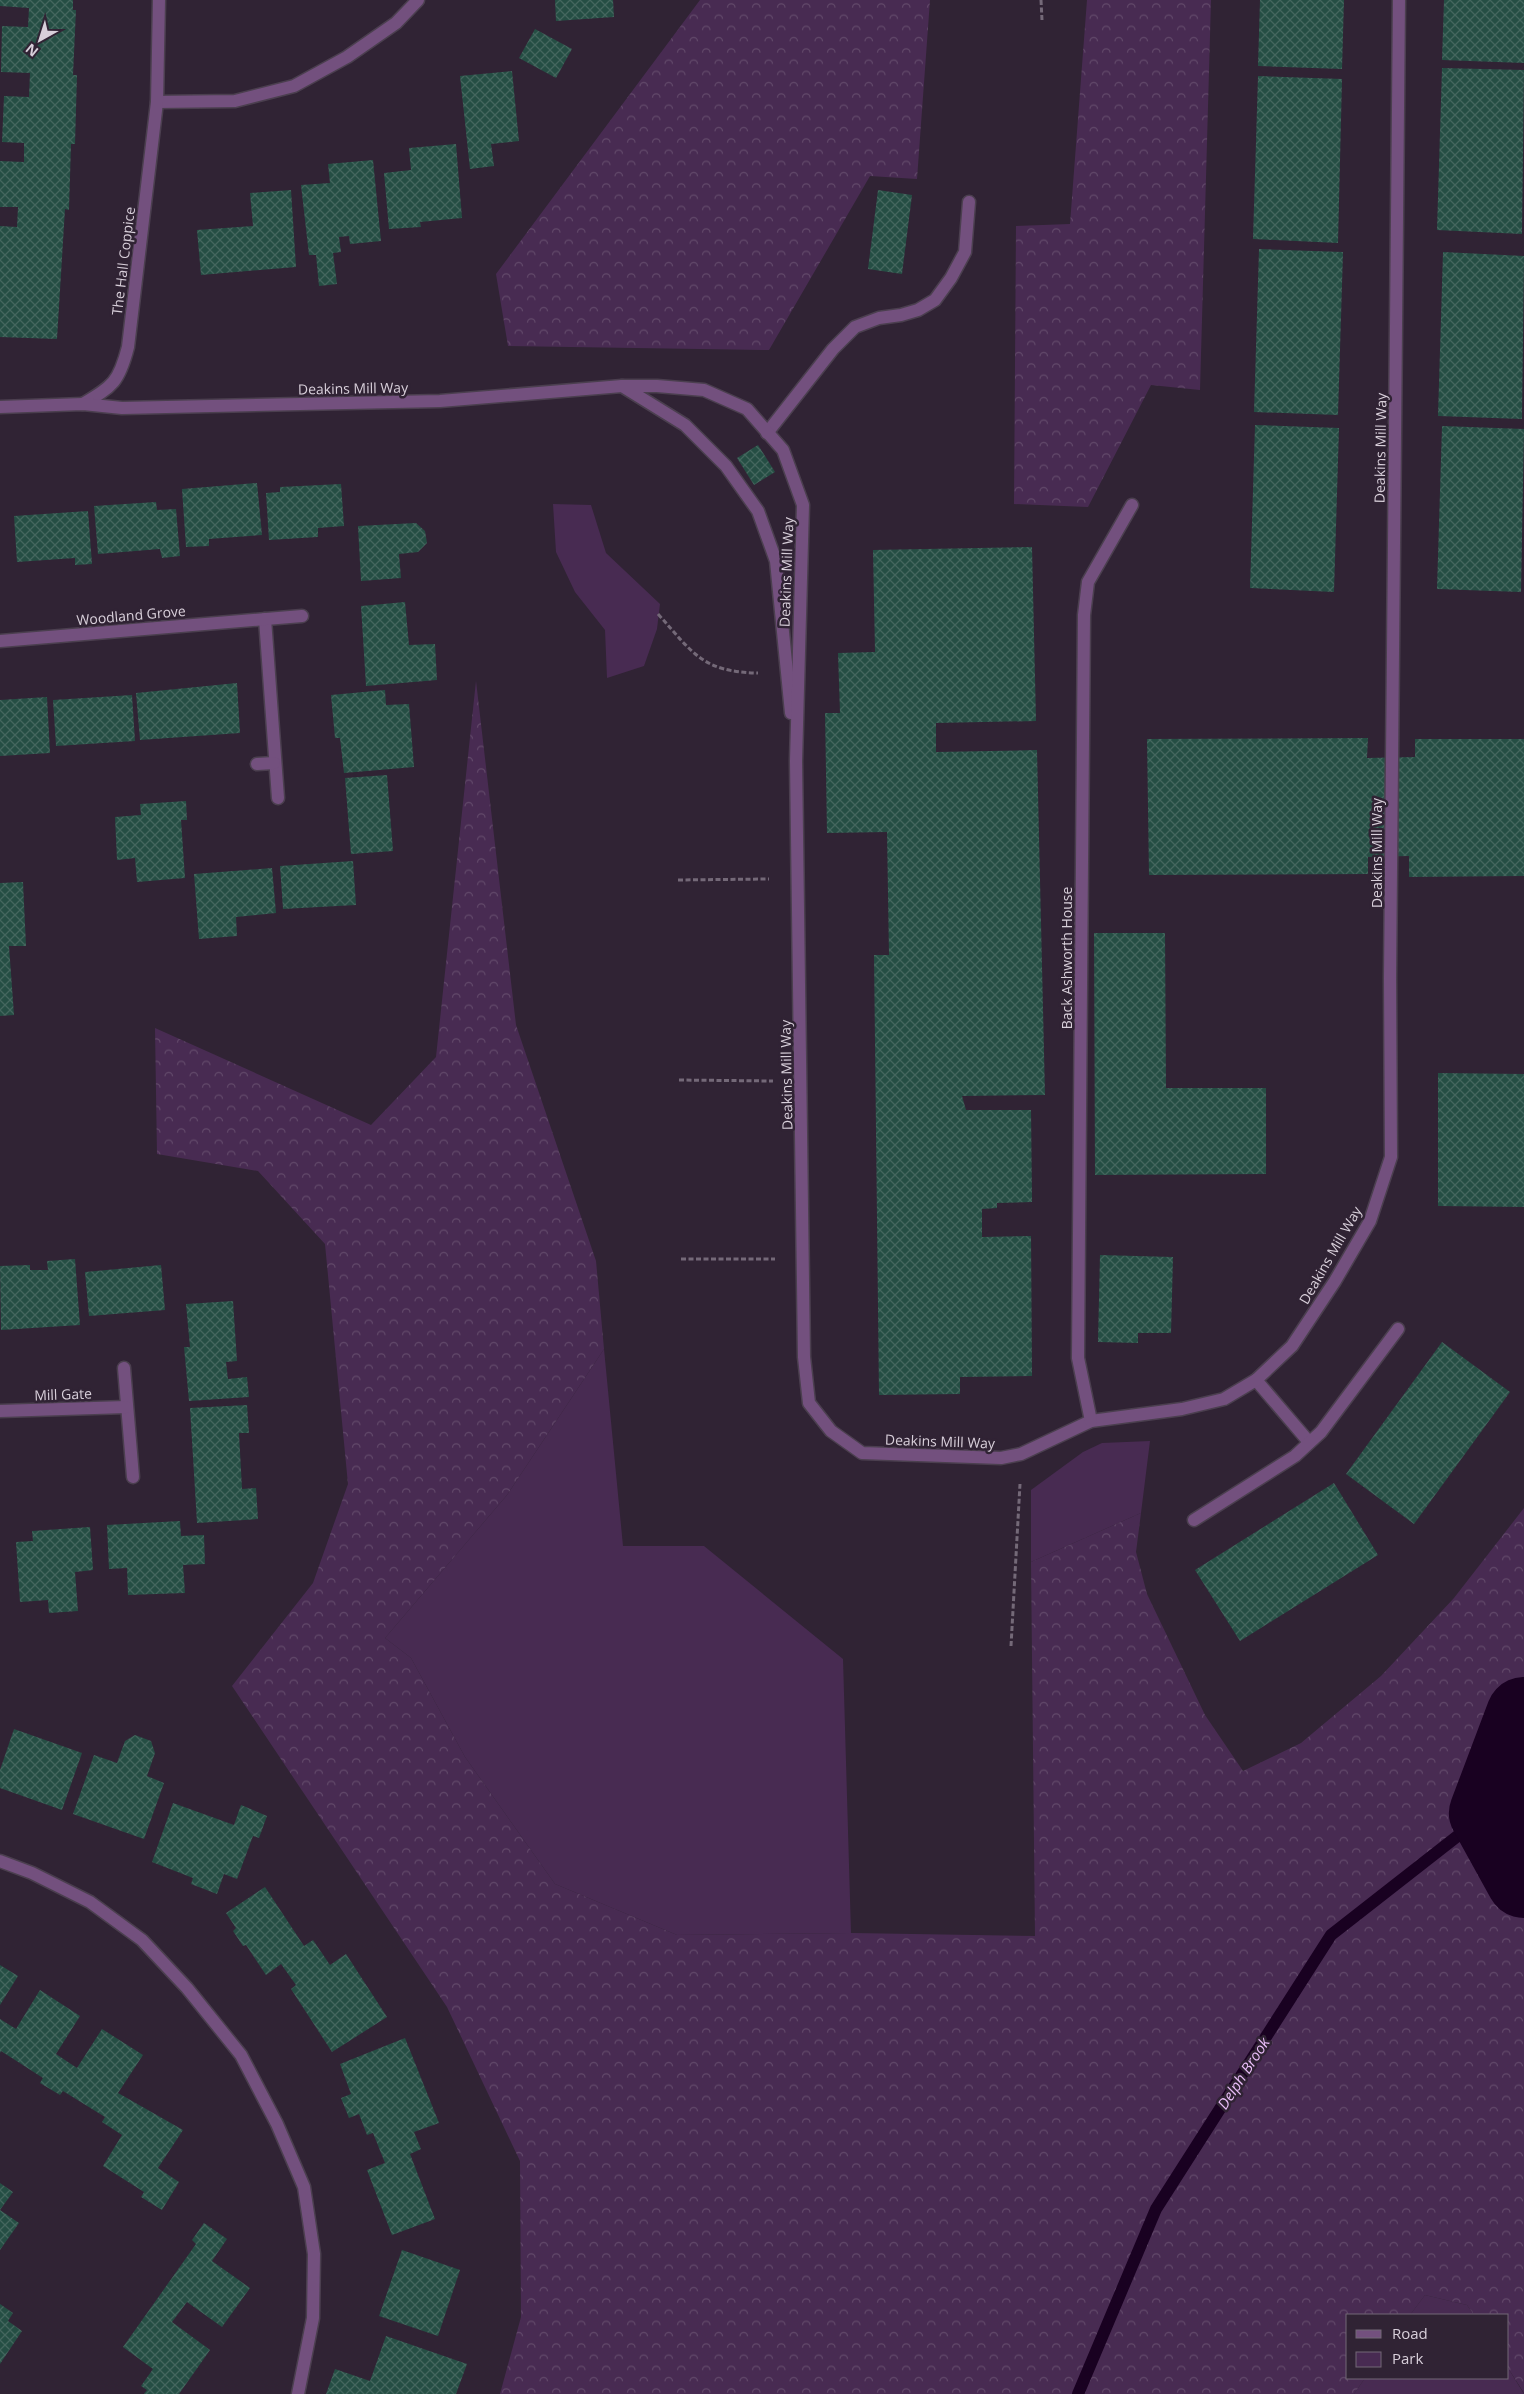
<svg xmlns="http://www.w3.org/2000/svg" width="1524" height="2394" font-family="'Open Sans',sans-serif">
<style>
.green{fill:#482b52}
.forest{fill:url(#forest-crowns)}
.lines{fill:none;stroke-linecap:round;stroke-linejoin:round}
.stream{stroke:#190121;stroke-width:12}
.river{stroke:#190121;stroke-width:76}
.building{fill:url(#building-cross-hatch)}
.service-casing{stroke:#4b3f4f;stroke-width:15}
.minor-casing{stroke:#4b3f4f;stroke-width:15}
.path{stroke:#746978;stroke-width:3;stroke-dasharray:5 2.5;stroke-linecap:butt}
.service{stroke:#73507e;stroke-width:12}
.minor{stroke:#73507e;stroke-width:12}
.labels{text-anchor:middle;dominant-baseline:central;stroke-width:5;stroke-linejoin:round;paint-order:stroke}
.street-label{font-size:14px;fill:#d8cfda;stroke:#302334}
.water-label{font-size:15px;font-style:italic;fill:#e9bdf8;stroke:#302334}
</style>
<defs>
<pattern id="forest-crowns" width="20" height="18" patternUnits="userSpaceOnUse" patternTransform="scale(1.25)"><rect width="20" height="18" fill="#482b52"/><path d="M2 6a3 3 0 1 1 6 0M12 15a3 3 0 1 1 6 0" fill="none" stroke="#62496a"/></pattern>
<pattern id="building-cross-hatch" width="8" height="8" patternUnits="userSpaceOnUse" patternTransform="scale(1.25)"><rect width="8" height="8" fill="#254e44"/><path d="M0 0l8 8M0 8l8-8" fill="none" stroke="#44665e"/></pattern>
</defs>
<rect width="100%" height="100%" fill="#302334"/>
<g class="green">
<polygon points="553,504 591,505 606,553 660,604 657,629 644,666 607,678 605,630 575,592 556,552"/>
<polygon points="604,1349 623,1546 704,1546 843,1659 851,1933 677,1935 555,1884 465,1757 411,1658 385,1638 507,1495"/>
<polygon points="1150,1441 1141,1513 1031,1562 1031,1490 1083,1452 1102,1443"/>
<polygon points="1425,2295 1467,2305 1474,2315 1410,2315"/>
<polygon points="1508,2368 1524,2394 1354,2394 1365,2378 1508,2378"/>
</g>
<g class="forest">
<polygon points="700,0 930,0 917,179 870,176 769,350 508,346 496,274"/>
<polygon points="1087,0 1211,0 1200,390 1151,385 1088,507 1014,504 1016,226 1070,224"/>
<polygon points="476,681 516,1025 596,1261 604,1349 507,1495 385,1638 411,1658 465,1757 555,1884 677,1935 851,1933 1035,1936 1031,1562 1141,1513 1136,1552 1147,1594 1205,1715 1243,1771 1301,1743 1381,1676 1454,1598 1524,1508 1524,2393 1508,2368 1508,2315 1474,2315 1467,2305 1425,2295 1410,2315 1348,2315 1348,2378 1365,2378 1354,2394 500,2394 521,2317 520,2161 447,2007 232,1686 313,1583 348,1484 325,1244 258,1171 157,1154 155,1028 371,1125 436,1057"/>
</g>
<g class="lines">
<polyline class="stream" points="1078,2394 1156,2209 1331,1935 1487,1813"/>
<polyline class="river" points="1524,1715 1487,1813 1524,1880"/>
</g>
<g class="building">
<polygon points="0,0 73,0 73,10 76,10 73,75 77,75 75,144 71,144 69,210 65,209 57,339 0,337 0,226 17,227 18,207 0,207 0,161 24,162 24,143 2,142 4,96 29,97 30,73 1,72 2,26 28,27 29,8 0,6"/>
<polygon points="555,0 613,0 614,17 556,21"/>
<polygon points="1260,0 1344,0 1342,69 1258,66"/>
<polygon points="1444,0 1524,0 1524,63 1442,60"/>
<polygon points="535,29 572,49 556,78 519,58"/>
<polygon points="1442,68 1524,70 1522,234 1437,230"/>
<polygon points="512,71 519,141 491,144 494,166 470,169 460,76"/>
<polygon points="1258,76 1342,79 1338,243 1253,239"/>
<polygon points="456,144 462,218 420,222 421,227 389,229 384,173 411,170 409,148"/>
<polygon points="373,160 381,241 350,244 349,236 339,237 341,252 333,253 337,284 319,286 316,255 309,255 301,185 330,183 328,164"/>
<polygon points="291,190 296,267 201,275 197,230 253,226 250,193"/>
<polygon points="878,190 912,195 902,274 868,269"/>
<polygon points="1259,249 1343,252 1338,415 1254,412"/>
<polygon points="1443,252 1524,256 1522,419 1438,416"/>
<polygon points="1255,425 1339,428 1334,592 1250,588"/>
<polygon points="1442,426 1524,429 1521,592 1437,589"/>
<polygon points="758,445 775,472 754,485 737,458"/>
<polygon points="257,483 262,535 209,539 209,546 186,547 182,489"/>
<polygon points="341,484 344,526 318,528 318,537 269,540 266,493 280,492 280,487"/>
<polygon points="156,502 157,510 176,509 180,556 162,558 160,549 98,554 94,506"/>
<polygon points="88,511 92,564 75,565 75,558 17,562 14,516"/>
<polygon points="416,523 425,531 427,543 418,552 399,554 401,578 361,581 358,526"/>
<polygon points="1032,547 1036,721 936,723 936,752 1037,750 1045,1095 962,1096 966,1110 1031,1110 1032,1202 997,1203 997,1208 982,1209 982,1237 1031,1236 1032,1376 960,1377 960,1394 879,1395 874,955 889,955 887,832 827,833 825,713 840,713 838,653 875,652 873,550"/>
<polygon points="405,602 409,645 435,644 437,680 366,686 361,606"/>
<polygon points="237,683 240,733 140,740 136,693"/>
<polygon points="385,690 386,705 409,704 414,767 344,773 340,738 335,738 331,695"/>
<polygon points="132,695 135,741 56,746 53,700"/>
<polygon points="47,697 50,753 0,756 0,700"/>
<polygon points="1368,738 1367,758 1415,757 1415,739 1524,739 1524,876 1409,877 1409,856 1368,857 1368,874 1149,875 1147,739"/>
<polygon points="387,775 393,851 351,854 345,778"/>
<polygon points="186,801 187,820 181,820 185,878 137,882 135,858 117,860 115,817 141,815 140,804"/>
<polygon points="353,861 356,905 283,909 280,866"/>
<polygon points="272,868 276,913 236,917 237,936 199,939 194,874"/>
<polygon points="23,882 26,946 9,946 14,1015 0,1016 0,883"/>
<polygon points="1094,933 1165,933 1166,1088 1266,1088 1266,1174 1095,1175"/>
<polygon points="1438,1073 1524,1074 1524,1207 1438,1206"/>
<polygon points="1100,1255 1173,1257 1171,1333 1138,1333 1138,1343 1098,1342"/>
<polygon points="75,1259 80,1325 1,1330 0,1266 30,1265 30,1270 48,1270 47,1261"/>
<polygon points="161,1265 165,1310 89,1316 85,1272"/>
<polygon points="233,1301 237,1361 226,1362 228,1379 247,1377 249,1397 189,1401 184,1347 190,1347 186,1304"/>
<polygon points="1442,1342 1510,1392 1414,1524 1346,1474"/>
<polygon points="247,1405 249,1433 239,1433 242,1489 256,1488 258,1519 197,1523 190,1408"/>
<polygon points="1334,1483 1378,1555 1240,1641 1195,1570"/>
<polygon points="180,1521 181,1536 204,1535 205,1564 183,1565 185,1593 128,1595 127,1568 109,1569 107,1525"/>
<polygon points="90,1527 93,1570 75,1572 78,1611 49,1613 48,1600 20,1602 16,1542 33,1541 32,1531"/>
<polygon points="14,1729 82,1753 62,1810 0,1788 0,1770"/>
<polygon points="135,1735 151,1741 155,1753 147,1776 164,1783 144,1839 73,1814 94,1755 117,1763 125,1741"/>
<polygon points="173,1803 234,1825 241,1805 267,1816 259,1838 253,1836 237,1879 224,1874 217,1894 191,1884 193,1878 152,1862"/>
<polygon points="265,1887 304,1946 313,1940 330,1965 346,1954 387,2017 332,2052 291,1989 296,1985 281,1964 266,1975 246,1945 243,1946 233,1931 236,1928 226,1913"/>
<polygon points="0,1965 18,1976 0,2005"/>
<polygon points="40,1990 80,2016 56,2054 77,2068 102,2029 143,2055 118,2093 183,2130 158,2168 179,2182 162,2210 141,2197 144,2192 103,2166 122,2135 102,2122 105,2117 63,2091 60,2095 40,2083 43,2078 1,2051 0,2053 0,2019 16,2029"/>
<polygon points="405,2038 439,2123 414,2132 421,2149 410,2154 435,2219 392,2235 367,2170 385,2163 373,2133 367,2135 359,2114 349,2118 341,2098 351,2094 340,2064"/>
<polygon points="0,2183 13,2192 0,2210 19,2223 0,2250"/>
<polygon points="204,2223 227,2239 212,2261 250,2288 222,2327 187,2302 172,2322 210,2350 179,2394 144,2394 147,2390 141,2386 153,2369 123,2347 196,2244 192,2240"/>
<polygon points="402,2250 460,2270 438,2336 379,2316"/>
<polygon points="0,2304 13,2313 8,2321 22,2331 0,2364"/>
<polygon points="386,2336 467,2364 456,2394 326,2394 335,2369 370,2381"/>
</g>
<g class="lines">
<defs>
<g id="service">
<polyline points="767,433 833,349 855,327 879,318 901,315 918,310 935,300 951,278 965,252 969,202"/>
<polyline points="1256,1380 1309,1442"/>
<polyline points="1194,1520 1295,1456 1321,1432 1398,1329"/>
</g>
<g id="minor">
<polyline points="157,102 235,101 294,86 347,57 396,23 418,0"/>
<polyline points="622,386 685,425 726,466 758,511 776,561 791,713"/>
<path d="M83,404C113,386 119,382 128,347L157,102L159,0"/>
<polyline points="0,407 83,404 122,408 440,401 622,386 657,386 704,390 747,409 783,450 803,505 796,761 804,1357 809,1403 831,1431 862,1453 1001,1458 1021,1454 1091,1421 1182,1409 1224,1399 1256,1380 1292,1346 1335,1281 1370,1221 1391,1157 1390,978 1399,0"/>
<polyline points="265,619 278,798"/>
<polyline points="0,641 302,616"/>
<polyline points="257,764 274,763"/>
<polyline points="124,1368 133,1477"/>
<polyline points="0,1411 126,1407"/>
<polyline points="1091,1421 1078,1358 1084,615 1088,582 1132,505"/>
<polyline points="0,1861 32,1873 90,1902 142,1940 187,1988 241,2055 277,2124 304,2187 314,2254 313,2318 298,2394"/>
</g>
</defs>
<use href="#service" class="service-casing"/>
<use href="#minor" class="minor-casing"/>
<g class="path">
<polyline points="1041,0 1042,20"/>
<path d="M658,614C693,653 702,672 758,673"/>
<polyline points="678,880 769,879"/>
<polyline points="679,1080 773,1081"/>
<polyline points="681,1259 775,1259"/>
<polyline points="1011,1646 1020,1484"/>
</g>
<use href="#service" class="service"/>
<use href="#minor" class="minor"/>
</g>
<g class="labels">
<g class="street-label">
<text transform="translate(123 261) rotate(-83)">The Hall Coppice</text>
<text transform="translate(353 388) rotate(-1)">Deakins Mill Way</text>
<text transform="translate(1380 448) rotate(-89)">Deakins Mill Way</text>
<text transform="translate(786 572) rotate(-88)">Deakins Mill Way</text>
<text transform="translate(131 615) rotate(-5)">Woodland Grove</text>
<text transform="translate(1376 853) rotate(-90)">Deakins Mill Way</text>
<text transform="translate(1066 958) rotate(-90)">Back Ashworth House</text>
<text transform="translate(786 1075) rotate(-91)">Deakins Mill Way</text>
<text transform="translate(1330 1255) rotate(-60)">Deakins Mill Way</text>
<text transform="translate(63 1394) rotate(-2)">Mill Gate</text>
<text transform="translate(940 1441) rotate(2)">Deakins Mill Way</text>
</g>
<g class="water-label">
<text transform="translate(1243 2073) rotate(-57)">Delph Brook</text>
</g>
</g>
<rect x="1346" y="2314" width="162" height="65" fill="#302334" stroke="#736876"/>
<rect x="1356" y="2330" width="25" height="8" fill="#73507e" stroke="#736876"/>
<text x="1392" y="2339" font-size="15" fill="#d8cfda">Road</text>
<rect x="1356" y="2352" width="25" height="15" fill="#482b52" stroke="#736876"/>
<text x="1392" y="2364" font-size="15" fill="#d8cfda">Park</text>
<g transform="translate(40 40) rotate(219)" stroke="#302334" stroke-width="4" paint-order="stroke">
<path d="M0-4L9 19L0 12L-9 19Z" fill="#d8cfda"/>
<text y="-8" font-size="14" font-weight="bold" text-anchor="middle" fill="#d8cfda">N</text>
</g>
</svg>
